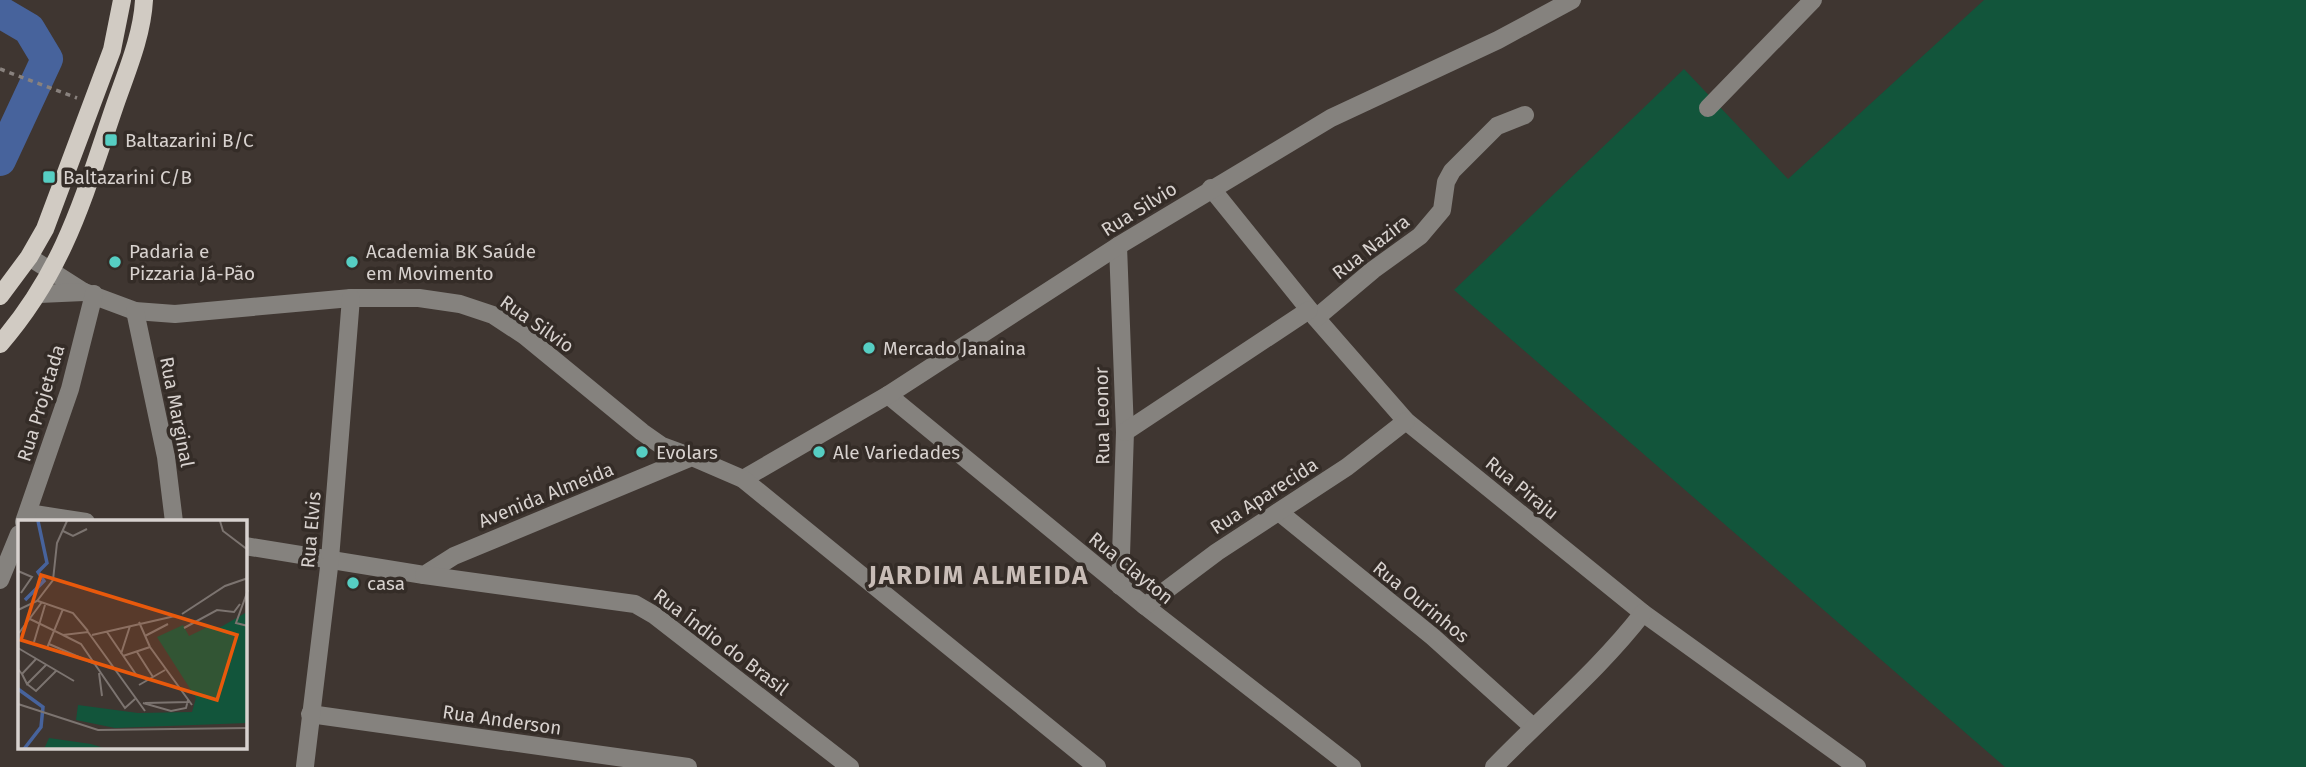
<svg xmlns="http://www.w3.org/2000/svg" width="2306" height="767" font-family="'Fira Sans',sans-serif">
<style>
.green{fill:#12553b}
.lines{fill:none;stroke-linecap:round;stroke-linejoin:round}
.river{stroke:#47639c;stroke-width:32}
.path{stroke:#89827e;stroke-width:3.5;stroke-dasharray:5 5;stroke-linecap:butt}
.minor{stroke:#85827e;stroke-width:18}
.major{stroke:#d1cbc3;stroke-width:18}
.poi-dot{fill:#56cec3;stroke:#342c27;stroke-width:2.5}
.labels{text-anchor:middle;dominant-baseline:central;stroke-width:7;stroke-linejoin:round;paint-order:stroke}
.poi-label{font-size:19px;fill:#d8d2cf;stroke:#342c27;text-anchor:start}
.street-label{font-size:19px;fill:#d8d2cf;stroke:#342c27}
.district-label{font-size:26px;font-weight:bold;letter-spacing:2px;fill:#c9bdb7;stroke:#342c27}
.inset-river{fill:none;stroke:#47639c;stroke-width:3.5}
.inset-road{fill:none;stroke:#7c7470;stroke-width:2}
.view{fill:#e8590c;fill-opacity:0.15;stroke:#e8590c;stroke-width:3.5}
.inset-edge{fill:none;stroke:#d8d2cf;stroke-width:3.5}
</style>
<rect width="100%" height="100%" fill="#3f3631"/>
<polygon class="green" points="1984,0 2306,0 2306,767 2005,767 1454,290 1684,69 1788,179"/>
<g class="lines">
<polyline class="river" points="0,12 29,29 47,59 0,160"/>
<polyline class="path" points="0,69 77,98"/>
<g class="minor">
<polyline points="1708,108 1813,0"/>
<polyline points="1211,188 1316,318 1406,421 1643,613 1857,767"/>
<polyline points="1118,246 1125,432 1120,586"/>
<polyline points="29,257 84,292 135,311 175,314 351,298 419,298 460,304 493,315 525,336 642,432 662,446 692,457"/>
<polyline points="39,294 84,292"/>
<polyline points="135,311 166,457 174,522"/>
<polyline points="1316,318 1373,270 1420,236 1442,210 1446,182 1452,171 1497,126 1525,115"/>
<polyline points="888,395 1145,606 1352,767"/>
<polyline points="1125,432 1309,310"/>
<polyline points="743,479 888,395 1118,246 1331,118 1498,40 1572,0"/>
<polyline points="1279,512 1433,637 1533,727"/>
<polyline points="28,513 86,522"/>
<polyline points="24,522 70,389 94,294"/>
<polyline points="245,546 424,575 454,556 692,457 743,479 1097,767"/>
<polyline points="424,575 635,604 654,615 850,767"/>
<polyline points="0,580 19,534"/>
<polyline points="1145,606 1217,552 1347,467 1406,421"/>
<polyline points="310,714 688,767"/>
<polyline points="305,766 330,559 351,298"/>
<path d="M1494,767C1544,715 1599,670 1643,613"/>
</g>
<g class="major">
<polyline points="0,296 29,257 45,229 112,50 122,0"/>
<path d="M0,344C64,270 83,199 114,108C126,73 142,37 144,0"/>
</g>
</g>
<g class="poi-dot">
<rect x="104" y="133" width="14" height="14" rx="3.5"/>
<rect x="42" y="170" width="14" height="14" rx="3.5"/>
<circle cx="115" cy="262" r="7"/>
<circle cx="352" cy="262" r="7"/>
<circle cx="869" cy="348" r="7"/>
<circle cx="642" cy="452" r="7"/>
<circle cx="819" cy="452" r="7"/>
<circle cx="353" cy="583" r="7"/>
</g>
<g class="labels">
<g class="poi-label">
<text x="125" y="140">Baltazarini B/C</text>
<text x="63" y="177">Baltazarini C/B</text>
<text x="129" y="251">Padaria e<tspan x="129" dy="22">Pizzaria Já-Pão</tspan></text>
<text x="366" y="251">Academia BK Saúde<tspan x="366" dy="22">em Movimento</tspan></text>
<text x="883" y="348">Mercado Janaina</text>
<text x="656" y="452">Evolars</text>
<text x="833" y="452">Ale Variedades</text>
<text x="367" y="583">casa</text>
</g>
<g class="street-label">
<text transform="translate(1139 209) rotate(-32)">Rua Silvio</text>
<text transform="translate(1371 247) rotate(-38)">Rua Nazira</text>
<text transform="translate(537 324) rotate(35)">Rua Silvio</text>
<text transform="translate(41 403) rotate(-73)">Rua Projetada</text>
<text transform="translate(177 412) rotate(79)">Rua Marginal</text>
<text transform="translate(1102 416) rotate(-91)">Rua Leonor</text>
<text transform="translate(1522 488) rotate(39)">Rua Piraju</text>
<text transform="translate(546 495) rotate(-22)">Avenida Almeida</text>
<text transform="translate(1264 496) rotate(-33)">Rua Aparecida</text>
<text transform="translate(311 530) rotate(-85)">Rua Elvis</text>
<text transform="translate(1131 568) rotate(39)">Rua Clayton</text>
<text transform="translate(1421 602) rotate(39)">Rua Ourinhos</text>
<text transform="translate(721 642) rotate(37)">Rua Índio do Brasil</text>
<text transform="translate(502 720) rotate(8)">Rua Anderson</text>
</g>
<g class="district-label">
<text x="979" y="575">JARDIM ALMEIDA</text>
</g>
</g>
<g transform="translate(18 520)">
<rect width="229" height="229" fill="#3f3631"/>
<path d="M229,92V203L97,208L58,200L60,185L120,193L174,192L178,178L139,117L165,105L171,116L194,105L201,108ZM31,218L73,224L89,229H26Z" fill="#12553b"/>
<path class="inset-river" d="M7,80L26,61L20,52L29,43L20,1M0,169L25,187L23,207L6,229"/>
<path class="inset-road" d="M202,1L205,11L230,30M45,11L55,16L69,9M0,51L14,57L3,73M230,70L218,103L230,106M20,81L55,93L70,111M0,90L19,81L35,60L39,23L49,1M164,94L207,66L230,58M12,99L45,115L70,112L127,191M121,102L132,127L174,185M166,108L199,90L216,92L222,84M89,112L119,156M1,113L24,82M45,115L63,124L107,188L117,179M74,115L157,96M127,116L150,104M16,122L27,85M31,124L77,144M0,128L56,161M29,128L45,89M119,132L135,157M103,134L112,106M105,136L132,127M0,149L4,154L18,139M81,153L84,176M4,154L9,164L28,145M9,164L18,171L38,151M121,165L147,150M125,183L153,191L168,188L170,180M127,183L171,182M0,184L80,210L230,208"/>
<path class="view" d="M23,55L219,115L199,180L3,120Z"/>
<rect width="229" height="229" class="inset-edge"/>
</g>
</svg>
